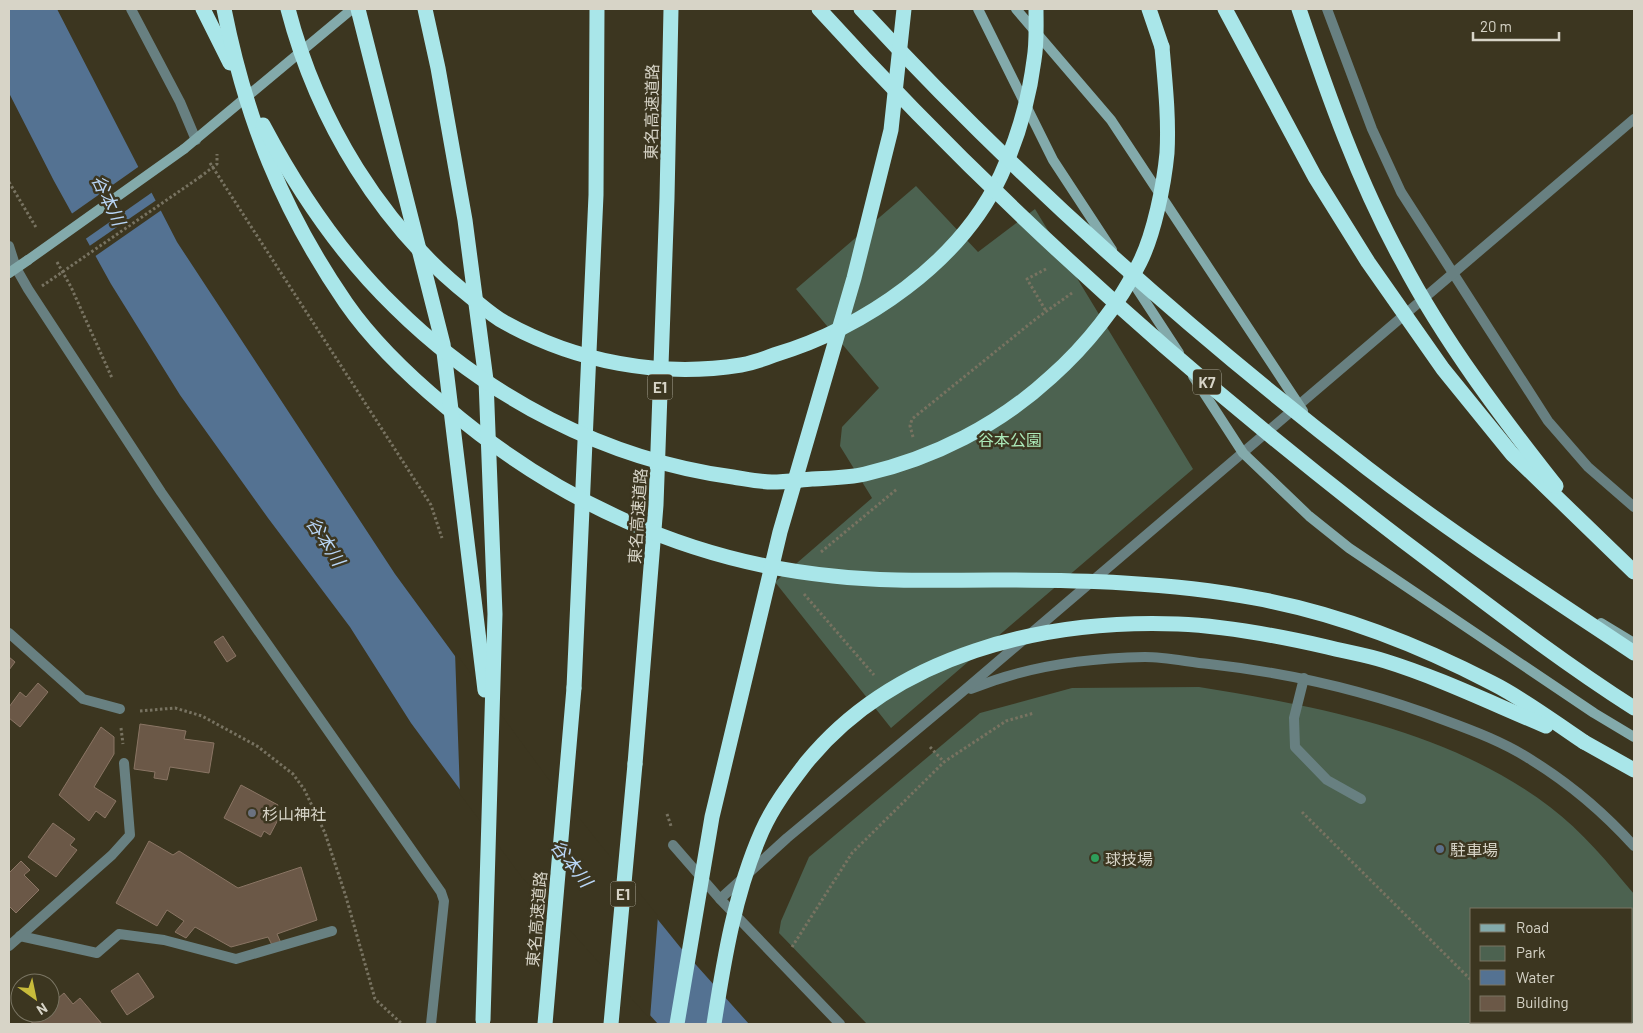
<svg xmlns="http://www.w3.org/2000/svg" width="1643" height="1033" font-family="Barlow,'Noto Sans JP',sans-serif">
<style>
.green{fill:#4c6250;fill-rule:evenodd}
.water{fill:#547292}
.pier{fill:#3c3620}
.building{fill:#6b5847;stroke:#8a7564}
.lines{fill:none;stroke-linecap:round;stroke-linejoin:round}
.path{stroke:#787361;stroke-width:3;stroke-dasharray:2.5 2.5;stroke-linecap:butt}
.lane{stroke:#688081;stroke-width:10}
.street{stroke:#688081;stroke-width:10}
.secondary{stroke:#83aaab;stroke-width:10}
.highway{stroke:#a9e6e9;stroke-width:15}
.path-bridge{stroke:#787361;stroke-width:3;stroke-dasharray:2.5 2.5;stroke-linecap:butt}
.secondary-bridge{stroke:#83aaab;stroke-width:10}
.highway-bridge{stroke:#a9e6e9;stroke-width:15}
.worship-dot{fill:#6b7280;stroke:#3c3620;stroke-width:2}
.service-dot{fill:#5c6f8a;stroke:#3c3620;stroke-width:2}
.leisure-dot{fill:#2e9e5b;stroke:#3c3620;stroke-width:2}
.labels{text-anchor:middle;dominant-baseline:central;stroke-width:5;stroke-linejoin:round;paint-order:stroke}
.shield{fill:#3c3620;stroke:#a8a595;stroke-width:1}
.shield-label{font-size:15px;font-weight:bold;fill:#d7d4c7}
.street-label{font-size:16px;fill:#d7d4c7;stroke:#3c3620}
.park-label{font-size:16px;fill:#ace9b8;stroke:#3c3620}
.poi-label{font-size:16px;fill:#d7d4c7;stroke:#3c3620;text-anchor:start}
.water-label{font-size:18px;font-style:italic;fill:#b9d6f6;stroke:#3c3620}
</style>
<rect width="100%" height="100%" fill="#3c3620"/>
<g class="green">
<polygon points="916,186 978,252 1035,209 1193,469 891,728 775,582 872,498 840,446 842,427 879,388 796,289"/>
<path d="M1199,687C1321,707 1450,731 1550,807C1582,831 1609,864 1634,894V1024H867L779,933L781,921L809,857L980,713L1072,688ZM1472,909H1632V1022H1472Z"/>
</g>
<polygon class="water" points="9,9 57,9 177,242 395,574 553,790 680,947 749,1024 658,1024 523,875 411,723 350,627 268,518 180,395 111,284 54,181 9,93"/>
<g class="pier">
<polygon points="141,165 154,191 84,240 70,215"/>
<polygon points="158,199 163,209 94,257 88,247"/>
<polygon points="455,652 555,788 658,916 650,1019 521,876 460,794"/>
</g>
<g class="building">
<polygon points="223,636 236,656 227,662 214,642"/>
<polygon points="9,657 15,662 9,670"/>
<polygon points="38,683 48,692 20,727 9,718 9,707 20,692 26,697"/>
<polygon points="140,724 186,731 184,739 214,743 209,773 170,767 167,780 154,778 155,772 134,769"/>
<polygon points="101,727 114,737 114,754 94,787 116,801 105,818 96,811 89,821 59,795"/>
<polygon points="241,785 278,805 274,813 280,816 270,835 264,831 261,837 224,818"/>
<polygon points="53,823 75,839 70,845 77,850 56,877 28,857"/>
<polygon points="149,841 173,855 179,851 238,888 301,867 317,920 277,934 281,943 272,945 268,937 231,947 195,927 186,938 175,932 184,921 167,910 157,926 116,903"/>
<polygon points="21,861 30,870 24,875 39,890 16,913 9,906 9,873"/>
<polygon points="138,973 154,997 127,1015 111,991"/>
<polygon points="64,993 73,1004 80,998 102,1024 33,1024 31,1021 41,1013 50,1013 50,1005"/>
</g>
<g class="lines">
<g class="path">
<polyline points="210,163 431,505 442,538"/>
<polyline points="200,177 217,164 217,154"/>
<polyline points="9,182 37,229"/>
<polyline points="57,262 71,287 112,378"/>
<polyline points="1046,269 1027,279 1046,311"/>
<polyline points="913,437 910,426 912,419 1037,318 1072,293"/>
<polyline points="821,552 897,489"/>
<polyline points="804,594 874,675"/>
<polyline points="140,711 175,708 202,716 257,746 293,774 304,789 325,833 346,897 375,999 402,1024"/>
<polyline points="121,728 123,744"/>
<polyline points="930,747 944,762"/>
<polyline points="1302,812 1472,981"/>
<polyline points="667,814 671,826"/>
<polyline points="792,947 852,853 944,762 1006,721 1034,713"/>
<polyline points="1513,1022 1515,1024"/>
</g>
<g class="lane">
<polyline points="131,9 180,102 196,140"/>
<polyline points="9,246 16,268 28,289 161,492 441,892 444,901 431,1024"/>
<polyline points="1304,678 1294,718 1295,747 1327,780 1361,799"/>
<polyline points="673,845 720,899 840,1024"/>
<polyline points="20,936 97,953 119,934 164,940 236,959 332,931"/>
<polyline points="9,946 112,855 130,835 124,763"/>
</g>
<g class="street">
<polyline points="1327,9 1372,129 1401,192 1548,421 1588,467 1634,507"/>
<polyline points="9,633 83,699 120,709"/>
<path d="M971,689C1024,667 1087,658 1145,657C1166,657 1188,662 1209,664C1290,673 1368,691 1444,720C1474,731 1506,743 1533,761C1570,784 1605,814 1634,846"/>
<polyline points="720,899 787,838 961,693 1634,119"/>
</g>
<g class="secondary">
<polyline points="978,9 1053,160 1112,250"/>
<polyline points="1016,9 1111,120 1303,411"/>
<polyline points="184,149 352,9"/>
<polyline points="9,273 28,260"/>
<polyline points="1128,275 1179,353"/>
<polyline points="1193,376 1243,453 1309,516 1349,548 1594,713 1634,737"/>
<polyline points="1601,623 1634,643"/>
</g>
<g class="highway">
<polyline points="1149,9 1162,47"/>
<polyline points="574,688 596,195 597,9"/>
<polyline points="1584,742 1634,770"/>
<polyline points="635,764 656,505 667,198 671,9"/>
</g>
<polyline class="path-bridge" points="42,286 200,177"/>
<polyline class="secondary-bridge" points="28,260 184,149"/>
<g class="highway-bridge">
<polyline points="203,9 230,63"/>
<path d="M224,9C246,119 282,210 346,303C373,342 409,376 445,406C555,500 688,562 833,576C886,582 940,580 993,580C1079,580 1169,582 1254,598C1337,613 1417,644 1492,683C1524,699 1554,722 1584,742"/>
<path d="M288,9C317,120 381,227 472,298C482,306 493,316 504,322C576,362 660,378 741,365C752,363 764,359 774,355C864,328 960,263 1001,175C1017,140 1029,99 1034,60C1037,43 1036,26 1036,9"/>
<polyline points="358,9 443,344 485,690"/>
<polyline points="425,9 438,68 465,220 486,380 495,614 483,1020"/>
<path d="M819,9C996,204 1193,380 1402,540C1478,597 1554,657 1634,708"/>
<path d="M861,9C1015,176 1187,329 1367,468C1453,534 1544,593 1634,653"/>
<polyline points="1225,9 1315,177 1368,262 1443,369 1512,454 1634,572"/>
<path d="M1299,9C1328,95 1358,181 1402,261C1444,341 1500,415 1556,486"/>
<path d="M263,125C298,191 341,255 395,307C486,397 606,460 733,477C746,479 759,482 772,482C785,482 799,480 812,479C829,478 848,478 865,474C934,458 999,425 1051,377C1086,346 1119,305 1140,262C1154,234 1164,185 1167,153C1169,118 1165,82 1162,47"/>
<polyline points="545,1024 574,688"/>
<polyline points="611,1024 635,764"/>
<polyline points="677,1024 712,817 780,532 854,278 891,130 904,9"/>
<path d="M714,1024C724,959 735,892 762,831C773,806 790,784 806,763C895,654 1044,619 1178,624C1228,626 1279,636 1327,647C1347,652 1367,655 1385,661C1440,678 1493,704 1546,726"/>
</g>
</g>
<circle class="worship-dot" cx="252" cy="813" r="5"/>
<circle class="service-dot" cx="1440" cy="849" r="5"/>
<circle class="leisure-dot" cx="1095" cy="858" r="5"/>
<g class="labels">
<g class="shield">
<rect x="1193" y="369.5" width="28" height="25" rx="4"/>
<rect x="647.5" y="374.5" width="25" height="25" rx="4"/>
<rect x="610.5" y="881.5" width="25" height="25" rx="4"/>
</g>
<g class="shield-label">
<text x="1207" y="382">K7</text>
<text x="660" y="387">E1</text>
<text x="623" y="894">E1</text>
</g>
<g class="street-label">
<text transform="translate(651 112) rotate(-89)">東名高速道路</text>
<text transform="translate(637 516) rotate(-86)">東名高速道路</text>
<text transform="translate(536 919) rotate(-85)">東名高速道路</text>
</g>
<g class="park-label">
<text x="1010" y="439">谷本公園</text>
</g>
<g class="poi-label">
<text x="262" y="813">杉山神社</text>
<text x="1450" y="849">駐車場</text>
<text x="1105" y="858">球技場</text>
</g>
<g class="water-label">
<text transform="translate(109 200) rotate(65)">谷本川</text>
<text transform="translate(326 541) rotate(57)">谷本川</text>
<text transform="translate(572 863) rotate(52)">谷本川</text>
</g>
</g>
<rect width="1643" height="1033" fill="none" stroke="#d7d4c7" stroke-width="20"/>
<rect x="1470" y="908" width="162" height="115" fill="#3c3620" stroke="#7a7563"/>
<rect x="1480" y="924" width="25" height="8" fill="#83aaab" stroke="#7a7563"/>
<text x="1516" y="933" font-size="15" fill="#d7d4c7">Road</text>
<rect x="1480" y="946" width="25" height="15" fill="#4c6250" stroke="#7a7563"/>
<text x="1516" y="958" font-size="15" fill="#d7d4c7">Park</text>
<rect x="1480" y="970" width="25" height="15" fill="#547292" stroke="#7a7563"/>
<text x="1516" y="983" font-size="15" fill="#d7d4c7">Water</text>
<rect x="1480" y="996" width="25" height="15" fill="#6b5847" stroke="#7a7563"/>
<text x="1516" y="1008" font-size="15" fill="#d7d4c7">Building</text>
<g transform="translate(35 998) rotate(147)"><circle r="24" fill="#3c3620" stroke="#7a7563"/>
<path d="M0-4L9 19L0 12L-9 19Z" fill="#c8bb3b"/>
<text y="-8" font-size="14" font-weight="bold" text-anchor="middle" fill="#d7d4c7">N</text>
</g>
<path d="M1473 32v8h86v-8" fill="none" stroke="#d7d4c7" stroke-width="2.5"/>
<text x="1480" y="32" font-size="15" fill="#d7d4c7" stroke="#3c3620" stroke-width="4" paint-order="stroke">20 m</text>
</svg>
